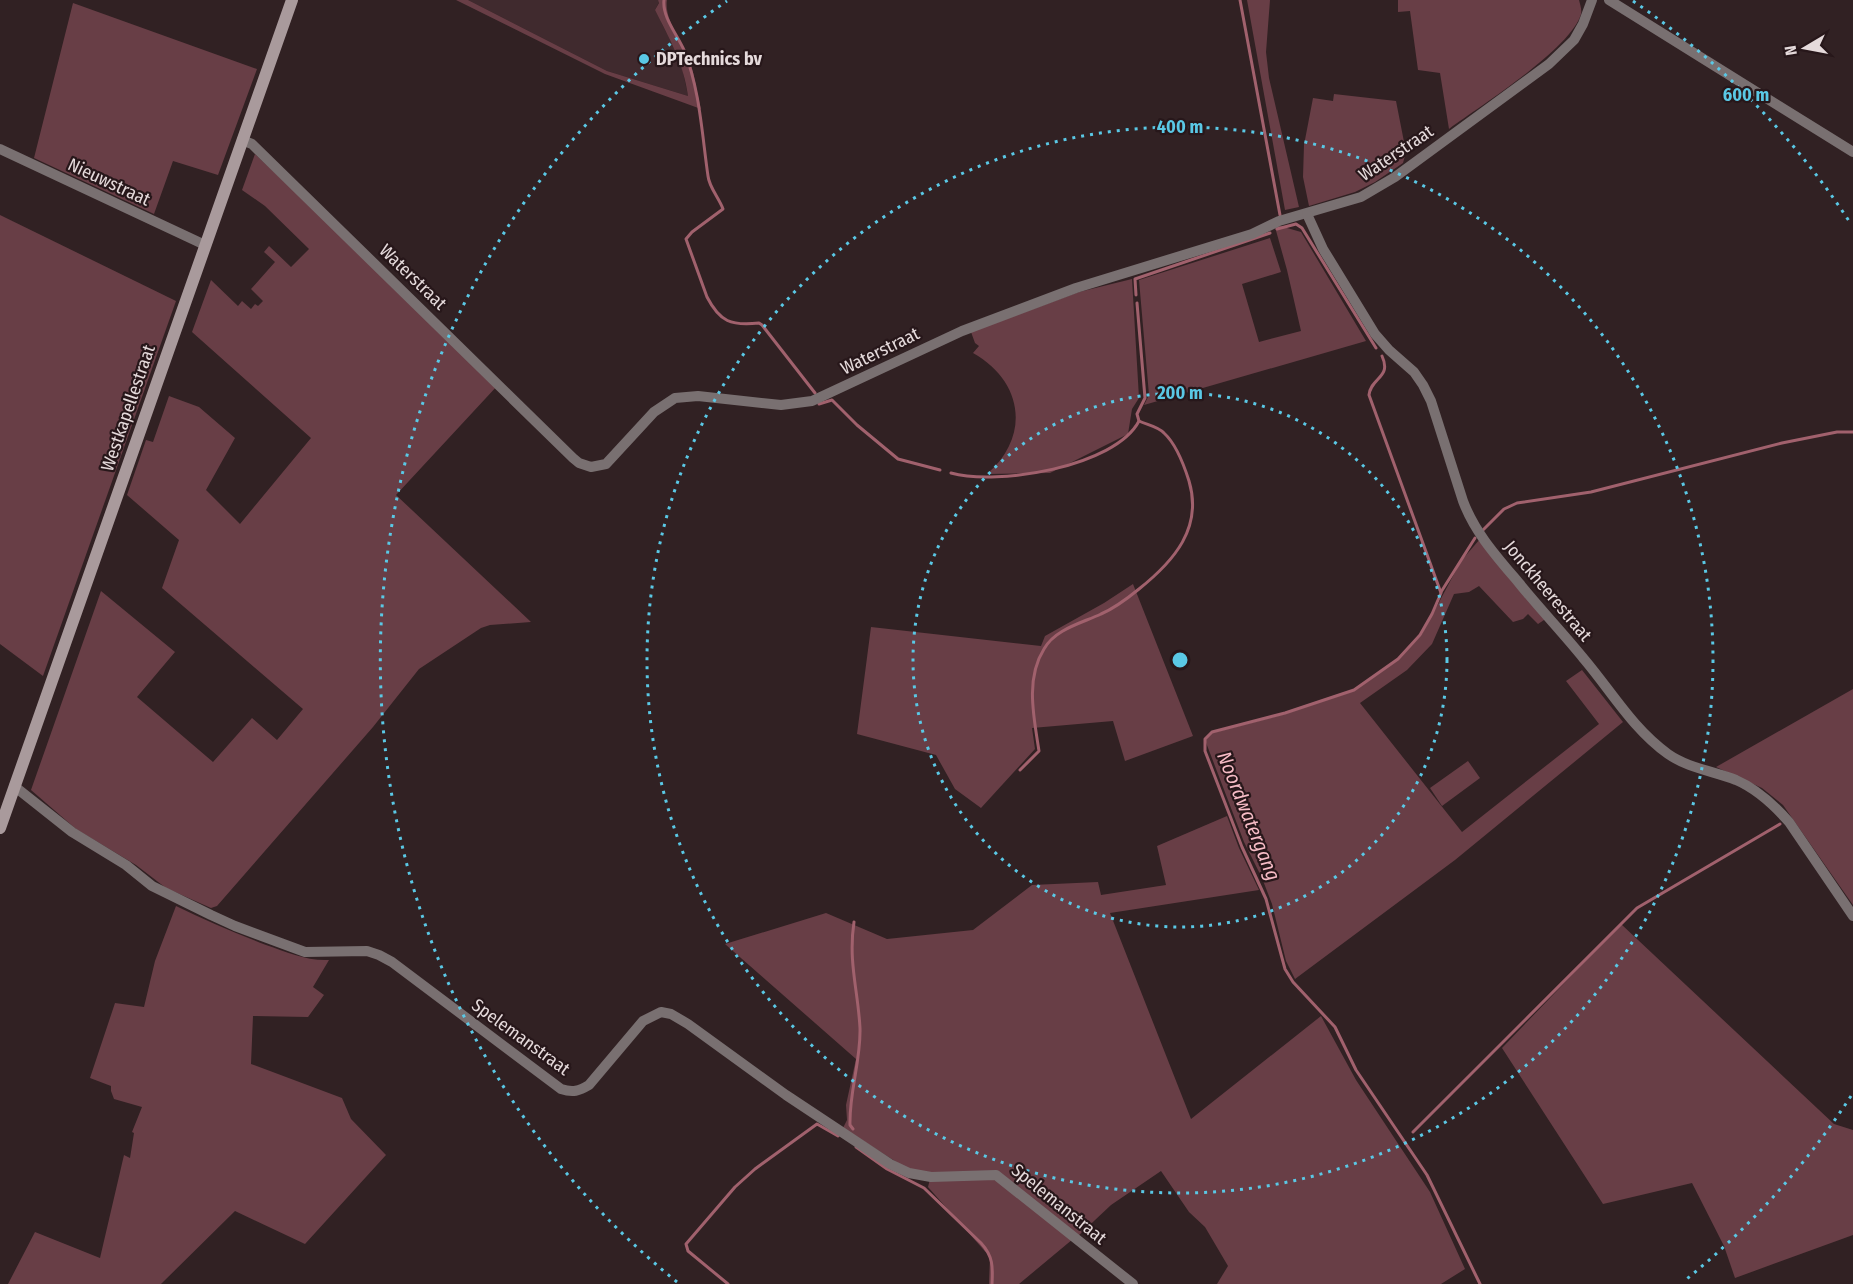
<svg xmlns="http://www.w3.org/2000/svg" width="1853" height="1284" font-family="'Fira Sans Condensed',sans-serif">
<style>
.built{fill:#402a2e}
.green{fill:#683e46}
.lines{fill:none;stroke-linecap:round;stroke-linejoin:round}
.stream{stroke:#a1616d;stroke-width:3}
.street{stroke:#797071;stroke-width:10}
.secondary{stroke:#a99a9c;stroke-width:12}
.ring{fill:none;stroke:#5ac8e5;stroke-width:3;stroke-dasharray:3 6}
.poi-dot{fill:#5ac8e5;stroke:#27171a;stroke-width:2}
.labels{text-anchor:middle;dominant-baseline:central;stroke-width:4.5;stroke-linejoin:round;paint-order:stroke}
.poi-label{font-size:18px;font-weight:bold;fill:#e5dadb;stroke:#27171a;text-anchor:start}
.street-label{font-size:18px;fill:#e5dadb;stroke:#27171a}
.water-label{font-size:20px;font-style:italic;fill:#f7bcc6;stroke:#27171a}
.centre{fill:#5ac8e5;stroke:#27171a;stroke-width:3}
.ring-label{font-size:18px;text-anchor:middle;font-weight:bold;fill:#5ac8e5;stroke:#27171a;stroke-width:4.5;stroke-linejoin:round;paint-order:stroke}
</style>
<rect width="100%" height="100%" fill="#312123"/>
<polygon class="built" points="468,0 658,0 659,2 655,10 675,50 682,67 688,96 607,71"/>
<g class="green">
<path d="M456,0H468L607,71L688,96C684,64 669,38 655,10L659,3L658,0H667C664,21 683,42 690,62C695,77 697,94 701,109L605,74Z"/>
<polygon points="1247,0 1270,0 1266,52 1269,78 1299,207 1285,210"/>
<path d="M1398,0H1579C1580,4 1582,10 1581,14C1571,49 1480,106 1449,129L1440,73L1418,70L1410,11L1398,12Z"/>
<polygon points="73,3 257,69 218,175 173,161 154,214 34,158"/>
<polygon points="1334,94 1396,101 1406,152 1403,163 1375,182 1355,192 1309,206 1303,177 1304,145 1313,98 1333,101"/>
<polygon points="255,154 498,385 396,495 531,622 490,625 481,628 419,669 373,727 217,906 211,908 166,888 136,865 76,829 31,790 101,591 175,652 137,697 213,762 252,718 277,740 303,709 162,588 179,540 127,495 146,440 153,442 169,396 199,407 235,438 206,490 240,524 311,438 192,332 211,280 238,306 242,301 251,309 255,304 258,306 263,301 251,289 275,262 264,252 269,246 291,267 309,249 265,206 242,190"/>
<polygon points="0,215 176,301 43,676 0,644"/>
<polygon points="1280,226 1301,232 1366,341 1144,405 1149,395 1139,280 1270,238 1281,272 1242,284 1259,342 1301,331 1287,270 1275,227"/>
<path d="M1132,279L1139,398L1132,409L1128,434L1050,473L987,474C1031,436 1023,381 973,353L979,346L975,343L971,332L1079,292Z"/>
<polygon points="1480,539 1547,618 1538,624 1528,614 1523,619 1513,622 1479,586 1469,592 1454,594 1432,644 1407,670 1360,703 1462,832 1599,724 1566,681 1582,670 1623,722 1455,860 1295,979 1286,961 1272,904 1262,878 1244,842 1205,740 1212,733 1285,714 1354,691 1398,660 1421,636 1461,561"/>
<polygon points="1133,584 1193,736 1125,761 1113,721 1032,728 1035,749 981,808 955,789 936,755 857,734 871,627 1041,646 1045,636 1104,603"/>
<polygon points="1853,689 1853,905 1783,805 1762,788 1716,767"/>
<polygon points="1468,761 1480,778 1442,806 1430,788"/>
<polygon points="1227,816 1239,848 1259,890 1110,913 1191,1119 1321,1016 1356,1080 1430,1192 1465,1269 1441,1284 1217,1284 1228,1266 1205,1227 1189,1212 1161,1171 1111,1205 1077,1237 1000,1173 932,1174 909,1170 843,1128 847,1120 846,1105 856,1059 725,944 826,913 887,939 973,930 1032,885 1098,882 1101,895 1166,885 1157,846"/>
<path d="M176,906C206,921 236,933 266,945C287,952 306,961 329,960L313,987L324,995L308,1017L253,1016L251,1064L342,1098L351,1119L386,1155L305,1244L235,1211L161,1284H8L35,1232L100,1258L124,1155L130,1158L134,1133L132,1132L142,1107L114,1099L111,1091V1086L90,1078L115,1003L144,1007L155,961Z"/>
<polygon points="1621,924 1834,1124 1853,1130 1853,1235 1735,1278 1724,1246 1692,1183 1603,1204 1502,1048"/>
<polygon points="986,1178 998,1181 1073,1239 1019,1284 989,1284 990,1257 928,1187 930,1179"/>
</g>
<g class="lines">
<g class="stream">
<path d="M664,0C662,17 677,34 684,50C700,90 702,135 708,176C709,187 719,198 723,209L692,232L686,239L707,297C720,322 731,326 759,323L762,325L815,393"/>
<polyline points="1240,0 1280,215"/>
<polyline points="1277,229 1296,224 1302,228 1376,348"/>
<polyline points="1136,295 1135,279 1270,233"/>
<path d="M1382,356C1392,378 1371,377 1369,395L1441,593L1432,614L1420,635L1398,659L1354,690L1285,713L1212,732L1205,739V751L1242,847L1266,899L1285,969L1293,982L1335,1027L1356,1070L1427,1175L1480,1284"/>
<polyline points="819,402 819,404 832,400 857,425 898,459 940,470"/>
<path d="M951,473C997,486 1115,467 1139,421L1137,414L1145,398L1137,303"/>
<polyline points="1482,531 1504,509 1517,503 1591,492 1782,443 1837,432 1853,432"/>
<polyline points="1441,592 1475,538"/>
<path d="M1020,770L1039,751C1034,718 1025,679 1044,649C1055,629 1082,623 1101,614C1115,608 1128,598 1139,589C1174,561 1203,528 1189,481C1184,465 1176,444 1164,433C1157,426 1147,425 1139,421"/>
<path d="M853,1129L850,1125C849,1092 861,1061 860,1028C858,990 848,962 854,922"/>
<polyline points="1413,1132 1637,908 1780,824"/>
<path d="M856,1147L887,1169L924,1188L981,1243C993,1256 993,1267 992,1284"/>
<polyline points="728,1284 688,1251 686,1244 735,1187 755,1169 817,1124 838,1136"/>
</g>
<g class="street">
<polyline points="1609,0 1853,152"/>
<polyline points="242,140 252,144 573,458 579,463 591,467 606,464 654,412 675,398 698,396 781,405 812,401 962,331 1076,288 1252,234 1279,221 1361,197 1395,177 1549,64 1574,40 1583,24 1592,0"/>
<polyline points="0,149 205,245"/>
<path d="M1307,214L1323,249L1375,334L1389,350L1414,372L1423,385L1431,401L1463,501C1475,533 1497,557 1519,583C1540,609 1563,633 1584,659C1612,692 1633,729 1668,754C1688,768 1713,771 1736,780C1757,789 1774,805 1789,822L1853,916"/>
<path d="M14,786L72,832L126,865L152,886L211,915L235,926L305,952L367,951L379,955L392,962L561,1089C573,1093 579,1091 589,1085L643,1021L661,1012L671,1014L688,1024L786,1095L890,1164L909,1173L931,1177L996,1175L1133,1284"/>
</g>
<polyline class="secondary" points="0,828 292,0"/>
</g>
<g class="ring">
<circle cx="1180" cy="660" r="267"/>
<circle cx="1180" cy="660" r="533"/>
<path d="M1851 1096A800 800 0 0 1 1683 1282M677 1282A800 800 0 0 1 727 1M1633 1A800 800 0 0 1 1851 224"/>
</g>
<circle class="poi-dot" cx="644" cy="59" r="6"/>
<g class="labels">
<g class="poi-label">
<text x="656" y="59">DPTechnics bv</text>
</g>
<g class="street-label">
<text transform="translate(1396 153) rotate(-34)">Waterstraat</text>
<text transform="translate(109 182) rotate(25)">Nieuwstraat</text>
<text transform="translate(413 277) rotate(44)">Waterstraat</text>
<text transform="translate(880 351) rotate(-26)">Waterstraat</text>
<text transform="translate(128 408) rotate(-71)">Westkapellestraat</text>
<text transform="translate(1548 591) rotate(50)">Jonckheerestraat</text>
<text transform="translate(521 1037) rotate(36)">Spelemanstraat</text>
<text transform="translate(1059 1204) rotate(39)">Spelemanstraat</text>
</g>
<g class="water-label">
<text transform="translate(1249 816) rotate(68)">Noordwatergang</text>
</g>
</g>
<circle cx="1180" cy="660" r="9" class="centre"/>
<g class="ring-label">
<text x="1746" y="101">600 m</text>
<text x="1180" y="133">400 m</text>
<text x="1180" y="399">200 m</text>
</g>
<g transform="translate(1805 48) rotate(260)" stroke="#27171a" stroke-width="4.5" paint-order="stroke">
<path d="M0-4.5L10 22L0 15L-10 22Z" fill="#e5dadb"/>
<text y="-9" font-size="16" font-weight="bold" text-anchor="middle" fill="#e5dadb">N</text>
</g>
</svg>
